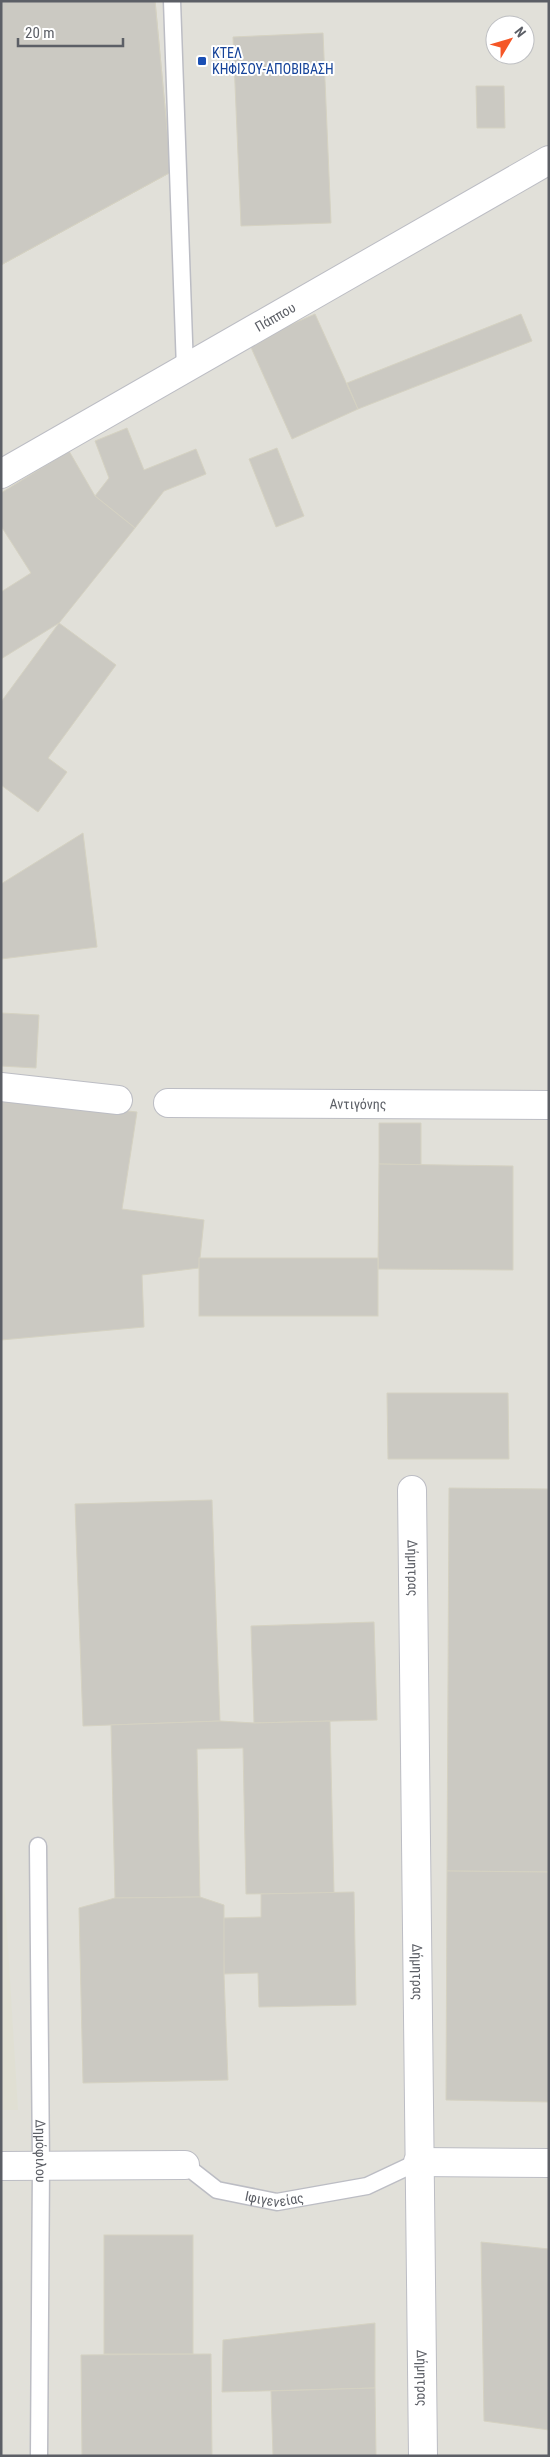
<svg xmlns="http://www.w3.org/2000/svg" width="550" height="2457" font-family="'Roboto Condensed',sans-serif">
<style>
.industrial{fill:#e1e0d9;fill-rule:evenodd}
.education{fill:#e0dfd3}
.building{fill:#cbc9c2;stroke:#d5d2c2}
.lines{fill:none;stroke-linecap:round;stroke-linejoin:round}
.service-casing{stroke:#bcbdc4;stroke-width:19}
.minor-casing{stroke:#bcbdc4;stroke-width:30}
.service{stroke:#fff;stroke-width:16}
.minor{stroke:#fff;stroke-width:28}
.transit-dot{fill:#1a4fb4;stroke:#fff;stroke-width:2}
.labels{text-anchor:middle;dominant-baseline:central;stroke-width:4;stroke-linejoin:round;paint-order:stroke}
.transit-label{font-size:14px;fill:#164399;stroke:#fff;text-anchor:start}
.street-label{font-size:14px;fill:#5c5f66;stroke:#fff}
</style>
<rect width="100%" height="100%" fill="#f0efe5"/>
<path class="industrial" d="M1,1H549V2456H1ZM495,25H525V55H495Z"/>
<polygon class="education" points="1,1833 18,2110 1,2110"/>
<g class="building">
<polygon points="1,1 155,1 171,172 1,265"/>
<polygon points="1,1 155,1 171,172 1,265"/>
<polygon points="323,33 331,223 241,226 233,37"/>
<polygon points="476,86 504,86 505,128 477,128"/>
<polygon points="315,314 358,409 292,439 249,343"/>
<polygon points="521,314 532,341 358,409 347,383"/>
<polygon points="127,428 144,470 196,449 206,474 164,491 135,528 95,496 109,478 95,441"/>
<polygon points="277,448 304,516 276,527 249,459"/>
<polygon points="69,451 95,496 135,528 59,623 1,659 1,592 31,573 1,526 1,493"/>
<polygon points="59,623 116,665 48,758 67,772 38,812 1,785 1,702"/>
<polygon points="83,833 97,947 1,959 1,884"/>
<polygon points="1,1013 39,1015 36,1068 1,1066"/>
<polygon points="1,1097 137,1112 122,1209 204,1220 199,1268 142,1275 144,1327 1,1340"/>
<polygon points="379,1123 421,1123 421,1165 379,1164"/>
<polygon points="379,1164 513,1166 513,1270 378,1269"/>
<rect x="199" y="1258" width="179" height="58"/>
<polygon points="387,1393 508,1393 509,1459 388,1459"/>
<polygon points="449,1488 549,1489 549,1872 447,1871"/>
<polygon points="212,1500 220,1721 83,1726 75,1504"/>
<polygon points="374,1622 377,1720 254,1723 251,1626"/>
<polygon points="220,1721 254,1723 330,1721 334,1893 246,1894 243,1748 197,1749 200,1897 115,1898 111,1725"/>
<polygon points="447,1871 549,1872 549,2102 446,2100"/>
<polygon points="354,1892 356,2005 259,2007 258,1973 224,1974 223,1918 261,1917 261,1894"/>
<polygon points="200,1897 224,1905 224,1974 228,2080 83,2083 79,1908 115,1898"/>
<rect x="104" y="2235" width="89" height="119"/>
<polygon points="481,2242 549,2249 549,2430 484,2421"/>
<polygon points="375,2323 375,2388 222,2392 223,2340"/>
<polygon points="211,2354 212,2456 82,2456 81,2355"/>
<polygon points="375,2388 376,2456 273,2456 271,2391"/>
</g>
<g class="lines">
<defs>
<g id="service">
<polyline points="172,1 185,369"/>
<path id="s1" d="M38,1846L41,2165L39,2456"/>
<path id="s2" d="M185,2165L217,2190L277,2202L367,2186L418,2162"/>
</g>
<g id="minor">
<path id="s3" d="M1,474L549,160"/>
<polyline points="1,1087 118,1100"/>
<path id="s4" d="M168,1103L549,1105"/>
<path id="s5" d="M412,1490L423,2456"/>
<polyline points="418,2162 549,2163"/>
<polyline points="1,2166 185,2165"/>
</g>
</defs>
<use href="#service" class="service-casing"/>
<use href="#minor" class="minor-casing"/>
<use href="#service" class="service"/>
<use href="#minor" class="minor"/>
</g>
<rect class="transit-dot" x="197" y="56" width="10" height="10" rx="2.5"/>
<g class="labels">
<g class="transit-label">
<text x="212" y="53">ΚΤΕΛ<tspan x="212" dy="16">ΚΗΦΙΣΟΥ-ΑΠΟΒΙΒΑΣΗ</tspan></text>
</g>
<g class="street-label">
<text stroke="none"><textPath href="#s3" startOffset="316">Πάππου</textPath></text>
<text stroke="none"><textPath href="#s4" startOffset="190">Αντιγόνης</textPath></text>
<text stroke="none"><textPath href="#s5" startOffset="78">Δήμητρας</textPath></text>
<text stroke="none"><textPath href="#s5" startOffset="482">Δήμητρας</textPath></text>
<text stroke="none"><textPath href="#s1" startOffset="305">Δημόφιλου</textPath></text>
<text stroke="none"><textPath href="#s2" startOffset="99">Ιφιγενείας</textPath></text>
<text stroke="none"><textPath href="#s5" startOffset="888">Δήμητρας</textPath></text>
</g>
</g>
<rect width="550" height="2457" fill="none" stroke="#5c5f66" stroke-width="5"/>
<g transform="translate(510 40) rotate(52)"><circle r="24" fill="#ffffff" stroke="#bebfc2"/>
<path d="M0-4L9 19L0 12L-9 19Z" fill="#f55626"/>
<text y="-8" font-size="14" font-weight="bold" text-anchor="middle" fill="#5c5f66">N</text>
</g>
<path d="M18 38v8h105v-8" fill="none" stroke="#5c5f66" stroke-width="2.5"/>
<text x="25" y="38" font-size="15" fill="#5c5f66" stroke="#ffffff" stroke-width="4" paint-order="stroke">20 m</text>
</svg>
